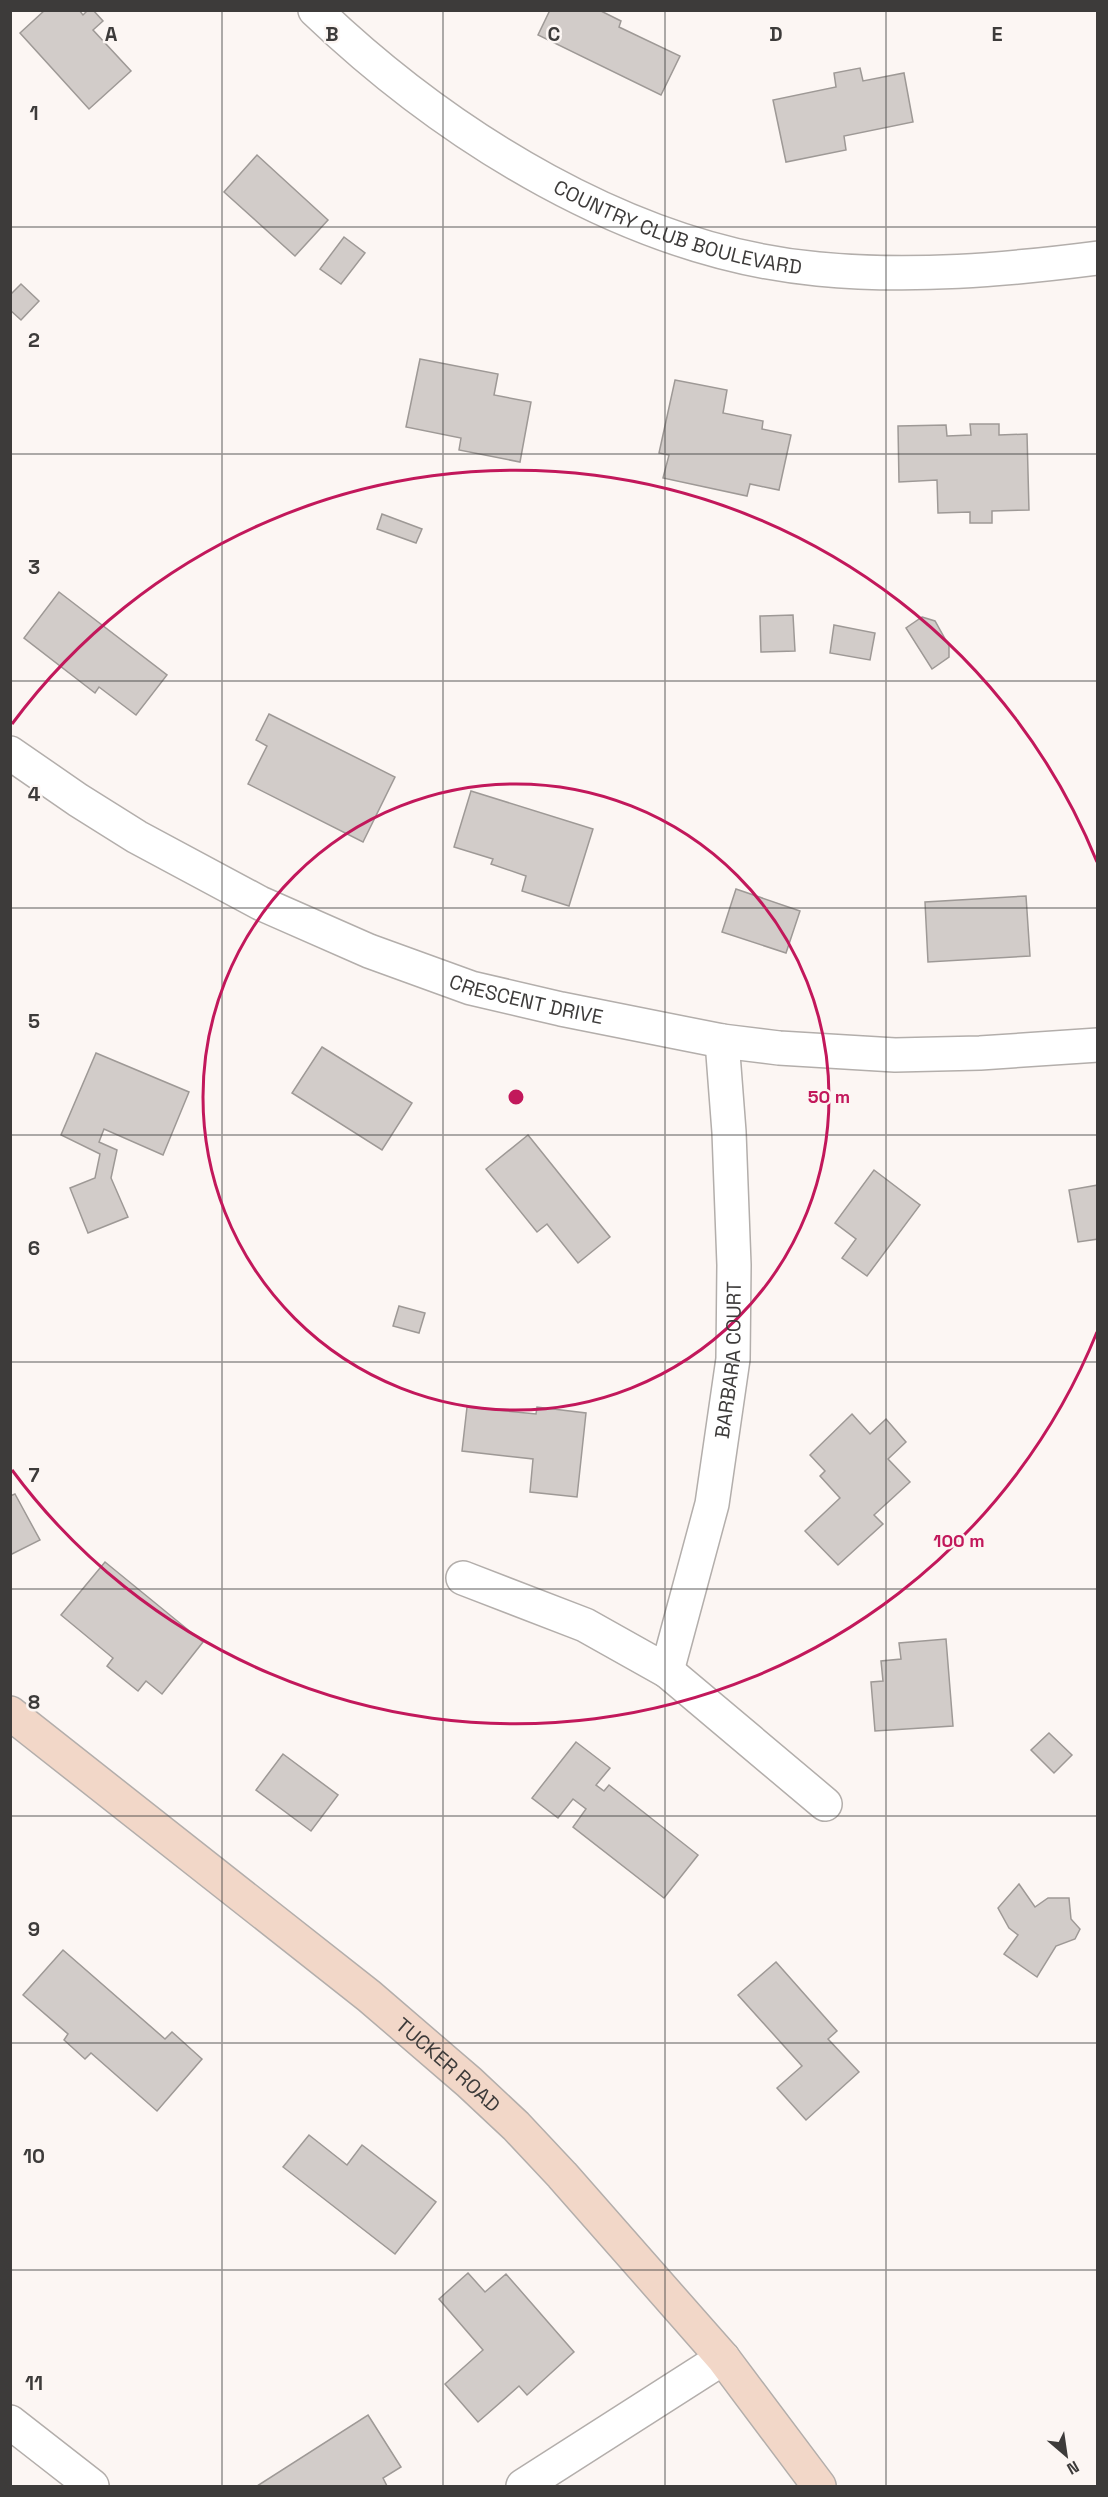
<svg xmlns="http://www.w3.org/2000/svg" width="1108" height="2497" font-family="'Space Grotesk',sans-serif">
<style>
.building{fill:#d2ccc9;stroke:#9e9996;stroke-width:1.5}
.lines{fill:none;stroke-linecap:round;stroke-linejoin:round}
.street-casing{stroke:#b3aeab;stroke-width:36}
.secondary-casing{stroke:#b3aeab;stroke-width:36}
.street{stroke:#fff;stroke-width:33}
.secondary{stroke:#f2d7c8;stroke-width:33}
.grid{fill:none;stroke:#3d3b3a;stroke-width:1.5;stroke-opacity:0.55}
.ring{fill:none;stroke:#c2185b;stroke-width:3}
.labels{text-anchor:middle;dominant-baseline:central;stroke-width:5;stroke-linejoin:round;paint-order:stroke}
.street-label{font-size:20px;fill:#3d3b3a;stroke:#fcf6f3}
.grid-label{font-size:20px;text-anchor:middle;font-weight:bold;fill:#3d3b3a;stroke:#fcf6f3;stroke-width:5;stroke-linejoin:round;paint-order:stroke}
.centre{fill:#c2185b;stroke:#fcf6f3;stroke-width:3}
.ring-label{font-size:18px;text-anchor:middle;font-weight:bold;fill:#c2185b;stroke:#fcf6f3;stroke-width:5;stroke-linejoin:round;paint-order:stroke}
</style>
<rect width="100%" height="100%" fill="#fcf6f3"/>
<g class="building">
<polygon points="45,10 79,10 83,15 88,10 93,10 103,21 93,30 131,71 89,109 20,33"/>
<polygon points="550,10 599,10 621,21 619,27 680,56 661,95 538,35"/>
<polygon points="860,68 863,81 904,73 913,122 844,136 846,150 786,162 773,100 836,87 834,73"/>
<polygon points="257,155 328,220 295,256 224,192"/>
<polygon points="344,237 365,253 341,284 320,269"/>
<polygon points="21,284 39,301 21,320 10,310 10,295"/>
<polygon points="420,359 498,374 494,395 531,402 520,462 459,450 461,438 406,427"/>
<polygon points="675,380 727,390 723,413 763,421 762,429 791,435 779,490 750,484 747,496 663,478 669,455 659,453"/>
<polygon points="970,424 999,424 999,435 1027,434 1029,510 992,511 992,523 970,523 970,512 938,513 937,480 899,482 898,426 946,425 947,436 971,435"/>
<polygon points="382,514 422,529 416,543 377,529"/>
<polygon points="59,592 167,675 136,715 99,687 95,693 24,638"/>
<polygon points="793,615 795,651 761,652 760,616"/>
<polygon points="922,617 935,621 949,646 949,657 932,669 906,628"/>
<polygon points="834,625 875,633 870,660 830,653"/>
<polygon points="269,714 395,777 363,842 248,784 267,746 256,740"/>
<polygon points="471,791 593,829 569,906 522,891 526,876 491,864 493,859 454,847"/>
<polygon points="736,889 800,911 786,953 722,932"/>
<polygon points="1026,896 1030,956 928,962 925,902"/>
<polygon points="322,1047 412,1103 382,1150 292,1093"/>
<polygon points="96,1053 189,1092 163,1155 104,1129 99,1142 117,1150 111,1178 128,1217 88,1233 70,1188 95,1178 100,1154 61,1135"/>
<polygon points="528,1135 610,1237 578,1263 547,1224 537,1232 486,1169"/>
<polygon points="874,1170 920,1205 867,1276 842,1258 856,1239 835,1223"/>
<polygon points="1098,1185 1098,1239 1078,1242 1069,1190"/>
<polygon points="399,1306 425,1313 419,1333 393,1326"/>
<polygon points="467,1407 536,1414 537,1407 586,1413 577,1497 530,1492 533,1459 462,1451"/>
<polygon points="852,1414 870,1434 886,1419 906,1442 888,1459 910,1482 874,1515 883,1524 838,1565 805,1531 840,1498 820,1476 825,1471 810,1455"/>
<polygon points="15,1494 40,1540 10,1555 10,1496"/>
<polygon points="105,1562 203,1642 162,1694 146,1681 138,1691 107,1666 113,1658 61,1615"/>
<polygon points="946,1639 953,1726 875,1731 871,1682 883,1681 881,1661 901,1659 899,1643"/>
<polygon points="1049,1733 1072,1755 1054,1773 1031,1750"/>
<polygon points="576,1742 610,1768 596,1785 604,1791 609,1785 698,1855 664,1898 573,1827 586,1809 573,1799 558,1818 532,1798"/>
<polygon points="283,1754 338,1795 311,1831 256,1790"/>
<polygon points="1019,1884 1035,1907 1048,1898 1069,1898 1071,1919 1080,1929 1075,1939 1056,1946 1037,1977 1004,1954 1018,1935 1009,1928 998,1908"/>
<polygon points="63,1950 165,2039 172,2032 202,2059 157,2111 91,2053 85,2059 64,2040 68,2034 23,1995"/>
<polygon points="776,1962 837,2031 828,2039 859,2072 806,2120 777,2088 802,2066 738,1995"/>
<polygon points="309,2135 347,2165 362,2145 436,2202 395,2254 283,2167"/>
<polygon points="468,2273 485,2292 506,2274 574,2352 527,2395 519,2386 478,2422 445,2384 483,2350 439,2299"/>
<polygon points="368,2415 401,2467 383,2478 387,2486 257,2486"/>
</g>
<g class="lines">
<defs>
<g id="street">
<path id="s1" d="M315,10C448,137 632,252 818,269C911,278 1005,270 1098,258"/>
<path id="s2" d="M10,753L78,800L137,837L260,903L369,951L471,988L561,1009L722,1041L779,1048L895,1055L980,1053L1098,1045"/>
<path id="s3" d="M463,1578L585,1625L667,1671L712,1504L733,1359L734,1265L729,1132L722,1041"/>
<polyline points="667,1671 825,1804"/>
<polyline points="10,2422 92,2486"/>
<polyline points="523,2486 723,2358"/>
</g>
<g id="secondary">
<path id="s4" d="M10,1713L369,1996L469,2082L516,2126L562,2175L723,2358L819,2486"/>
</g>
</defs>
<use href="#street" class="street-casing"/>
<use href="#secondary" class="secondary-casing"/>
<use href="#street" class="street"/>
<use href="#secondary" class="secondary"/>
</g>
<path class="grid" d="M222,10V2486M443,10V2486M665,10V2486M886,10V2486M10,227H1098M10,454H1098M10,681H1098M10,908H1098M10,1135H1098M10,1362H1098M10,1589H1098M10,1816H1098M10,2043H1098M10,2270H1098"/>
<g class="ring">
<circle cx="516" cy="1097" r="313"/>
<path d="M1097 1332A627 627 0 0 1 12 1470M12 724A627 627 0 0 1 1097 862"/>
</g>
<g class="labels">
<g class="street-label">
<text stroke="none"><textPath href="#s1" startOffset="429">COUNTRY CLUB BOULEVARD</textPath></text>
<text stroke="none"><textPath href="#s2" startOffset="576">CRESCENT DRIVE</textPath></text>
<text stroke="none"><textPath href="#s3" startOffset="543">BARBARA COURT</textPath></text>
<text stroke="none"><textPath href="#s4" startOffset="562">TUCKER ROAD</textPath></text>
</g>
</g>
<g class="grid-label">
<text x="111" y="41">A</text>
<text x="332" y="41">B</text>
<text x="554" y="41">C</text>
<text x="776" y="41">D</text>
<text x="997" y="41">E</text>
<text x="34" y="120">1</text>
<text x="34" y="347">2</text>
<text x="34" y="574">3</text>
<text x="34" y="801">4</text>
<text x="34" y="1028">5</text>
<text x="34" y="1255">6</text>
<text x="34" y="1482">7</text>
<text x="34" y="1709">8</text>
<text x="34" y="1936">9</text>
<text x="34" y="2163">10</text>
<text x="34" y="2390">11</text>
</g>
<circle cx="516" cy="1097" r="9" class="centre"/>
<g class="ring-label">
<text x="829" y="1103">50 m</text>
<text x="959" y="1547">100 m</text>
</g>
<rect width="1108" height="2497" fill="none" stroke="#3d3b3a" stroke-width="24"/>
<g transform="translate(1066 2455) rotate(151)" stroke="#fcf6f3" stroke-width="4.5" paint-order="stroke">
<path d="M0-4.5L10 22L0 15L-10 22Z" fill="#3d3b3a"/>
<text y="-9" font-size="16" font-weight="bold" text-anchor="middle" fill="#3d3b3a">N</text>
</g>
</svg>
